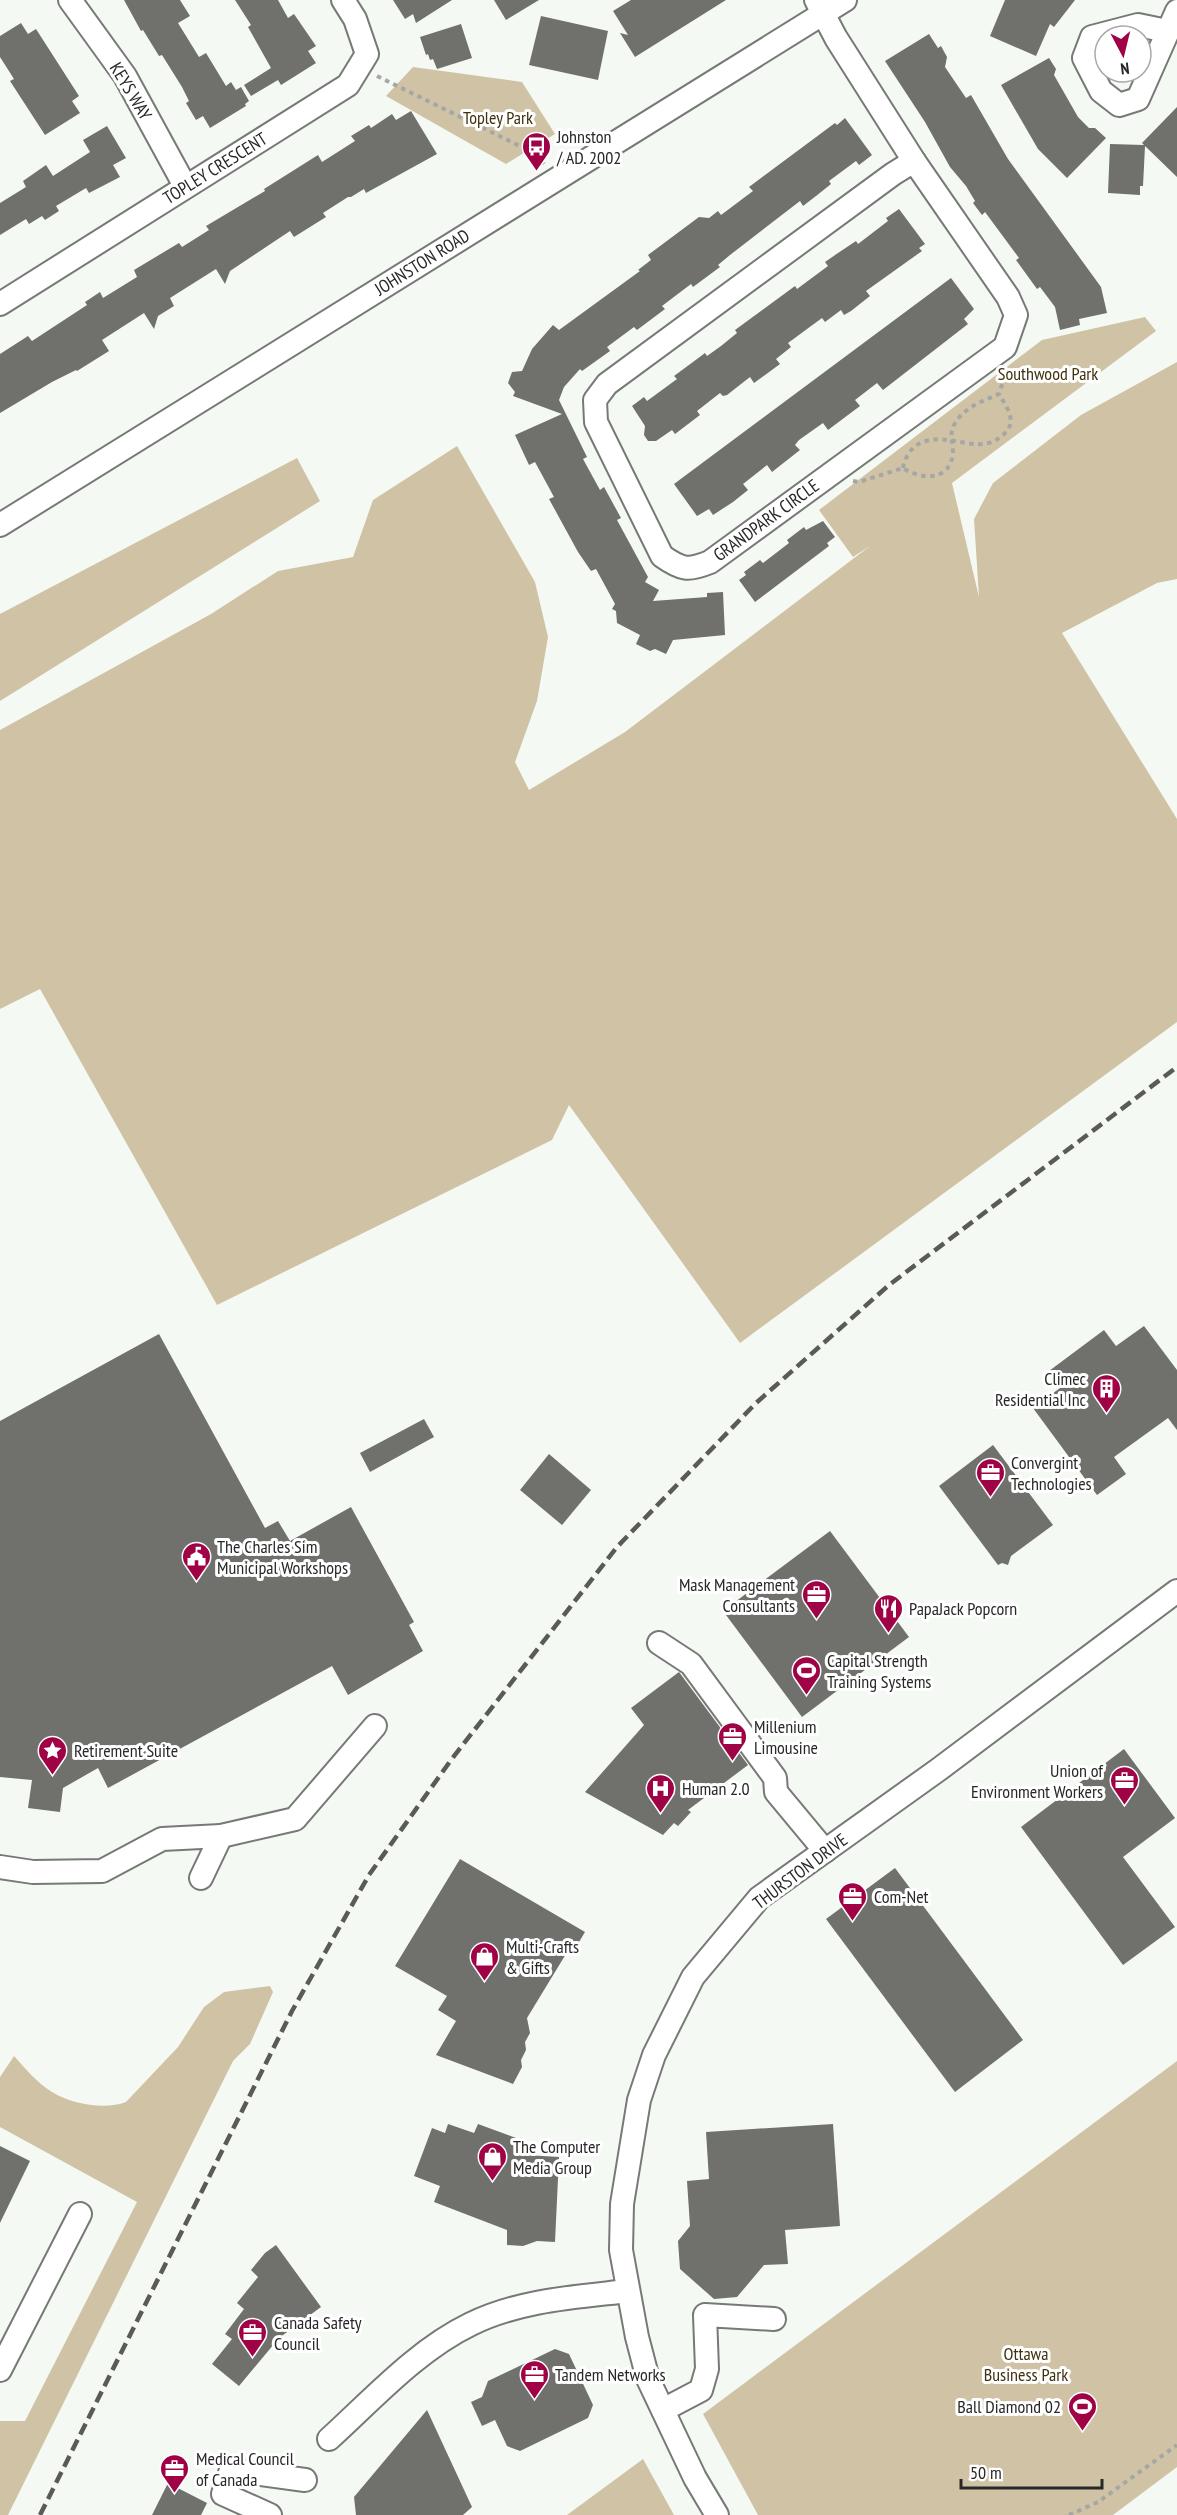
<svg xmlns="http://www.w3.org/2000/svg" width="1177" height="2515" font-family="'PT Sans Narrow',sans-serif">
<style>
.green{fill:#d0c3a5}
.building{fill:#70706c}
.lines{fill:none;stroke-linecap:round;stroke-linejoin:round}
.minor-casing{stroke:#767975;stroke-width:26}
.path{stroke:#a4a7a4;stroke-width:4;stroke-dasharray:4.5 4.5;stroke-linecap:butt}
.minor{stroke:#fff;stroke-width:22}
.rail{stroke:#5a5b59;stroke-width:4.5;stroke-dasharray:12 6;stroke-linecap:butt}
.labels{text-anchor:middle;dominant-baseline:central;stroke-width:6;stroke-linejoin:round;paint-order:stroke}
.street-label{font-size:18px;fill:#272827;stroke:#fff}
.park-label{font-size:18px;fill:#40310f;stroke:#fff}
.poi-label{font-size:18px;fill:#272827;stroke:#fff;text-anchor:start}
</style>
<rect width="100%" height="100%" fill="#f5f9f4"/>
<g class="green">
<polygon points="413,67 522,82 555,134 506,164 386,96"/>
<polygon points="1145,317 1156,331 952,483 979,597 974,519 993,483 1081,415 1177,362 1177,579 1157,583 1062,633 1177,819 1177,1022 740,1343 569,1105 552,1140 217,1305 40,989 0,1009 0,730 211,614 278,571 353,557 373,500 457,446 535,582 548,637 537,701 515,762 529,790 625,732 870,546 853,557 819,510 1042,340"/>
<polygon points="297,458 320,501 0,701 0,614"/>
<path d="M270,1986L273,1992L250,2044L233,2061L8,2515H0V2421H25L137,2202L0,2127V2077L14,2056C25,2068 37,2083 52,2092C71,2104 105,2110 126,2102L178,2047L204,2007L224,1992Z"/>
<polygon points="1177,2061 1177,2467 1113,2515 758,2515 703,2414"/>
<polygon points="643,2459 674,2515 567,2515"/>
</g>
<g class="building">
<polygon points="124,0 180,0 190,16 178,23 199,57 206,53 226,86 231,82 236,90 241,87 249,101 245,104 246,106 210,128 203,116 196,120 186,103 189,101 182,87 162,55 159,56 143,30 141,31"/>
<polygon points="235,0 278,0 288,18 294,14 316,46 308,51 316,63 281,85 278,80 251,96 244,85 271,68 248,27 251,25"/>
<polygon points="393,0 452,0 416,23 413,14 405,19"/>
<polygon points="494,0 539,0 506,20"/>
<polygon points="631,0 726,0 635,57 620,33 628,35 613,11"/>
<polygon points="1005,0 1075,0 1054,27 1050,24 1036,56 990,36"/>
<polygon points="541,16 608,31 598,80 529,65"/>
<polygon points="21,23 28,34 36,29 79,96 72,101 80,113 45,135 10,81 14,79 0,57 0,36"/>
<polygon points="461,24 472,58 437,69 433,59 430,60 428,54 426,55 420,37"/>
<polygon points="929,34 938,48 941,46 947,57 945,67 966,98 971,95 1008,159 1101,287 1107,313 1079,319 1080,325 1060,330 1055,307 1040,287 1037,289 1016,260 1019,258 985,212 982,215 973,203 975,201 966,186 950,167 925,122 885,61"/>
<polygon points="1049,58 1056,69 1054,75 1078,117 1089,128 1095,128 1106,138 1067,178 1038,149 1001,85"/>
<polygon points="1177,107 1177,177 1145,146 1143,186 1140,186 1140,195 1108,193 1110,144 1144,145 1142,143"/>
<polygon points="411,111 437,154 366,193 364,189 351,197 348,197 323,213 326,217 294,237 290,231 230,271 225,284 216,269 170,298 174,306 158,316 154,329 144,313 102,340 109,351 77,371 76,370 52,382 0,413 0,354 28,336 32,341 87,305 85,302 100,292 103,298 137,277 134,270 179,243 182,247 209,230 206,226 265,191 264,189 318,155 322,162 355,141 351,136 369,125 371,128 392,114 396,120"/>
<polygon points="845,118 872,155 859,165 856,161 829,181 831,184 816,196 803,206 800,201 730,255 718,265 720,267 693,287 691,284 662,306 665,309 637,330 634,327 607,347 610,351 582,371 580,369 564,387 559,400 587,457 583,459 600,490 604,487 621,518 617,520 648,577 645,582 659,590 653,601 707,597 707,593 723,592 725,635 673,640 666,654 655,649 650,651 636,644 640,635 617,623 616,611 612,609 615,604 596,569 591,571 578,552 549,499 554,497 535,462 529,465 515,435 562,414 513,396 515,392 508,383 512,372 522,371 532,349 553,325 559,330 640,271 638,270 651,260 648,255 699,217 709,218 718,211 721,215 753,191 749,187 835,123 837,125"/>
<polygon points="107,126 126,158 113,165 120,177 89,193 86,188 56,206 59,211 45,220 42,216 29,224 26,219 0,235 0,203 26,187 23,181 46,165 53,176 90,152 83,140"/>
<polygon points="899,209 925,244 919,248 922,251 866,291 870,296 851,311 844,315 841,310 825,322 822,318 788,343 791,347 776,359 780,364 754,383 750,377 727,395 723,396 720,393 697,411 700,415 675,434 672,430 656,441 648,441 644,435 645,426 632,406 644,397 647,401 677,379 674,376 697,359 705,353 707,356 721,346 737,333 735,330 795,286 797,289 828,266 825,262 838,253 856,241 858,244 888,221 886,218"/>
<polygon points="951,278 974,309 964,319 968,324 883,390 877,383 855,400 860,406 828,430 823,423 799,440 795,445 800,450 772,472 767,465 743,484 748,490 733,502 713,515 709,509 697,516 674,484"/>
<polygon points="823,521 835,537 827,543 829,546 755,602 739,580 746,575 744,572 760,560 763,563 789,543 787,540 804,527 806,530"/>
<polygon points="1144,1326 1177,1370 1177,1430 1168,1418 1114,1457 1126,1474 1097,1495 1033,1408 1060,1388 1049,1371 1104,1330 1116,1346"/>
<polygon points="159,1334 265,1528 278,1521 290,1541 351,1507 414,1622 409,1625 423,1651 348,1695 332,1666 108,1788 98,1768 63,1788 60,1812 28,1808 32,1780 0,1777 0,1421"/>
<polygon points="424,1419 434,1437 370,1472 360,1453"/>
<polygon points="993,1445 1053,1525 1011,1556 1008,1565 1002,1563 998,1565 939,1486"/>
<polygon points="549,1454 591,1490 562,1525 520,1490"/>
<polygon points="830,1531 909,1637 802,1717 723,1611"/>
<polygon points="679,1672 748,1765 688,1810 691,1812 678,1826 674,1823 663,1835 585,1792 644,1725 631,1708"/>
<polygon points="1124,1749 1175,1818 1123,1857 1175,1927 1123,1965 1021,1827"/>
<polygon points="460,1859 585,1932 576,1947 569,1949 527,2018 530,2033 525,2042 526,2050 521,2060 522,2067 513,2084 436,2055 456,2021 438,2010 447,1996 395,1966"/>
<polygon points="895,1868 1023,2040 955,2092 826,1919"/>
<polygon points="448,2124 474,2133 478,2124 516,2138 515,2141 526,2155 559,2157 555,2242 537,2241 523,2246 507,2245 507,2230 434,2202 440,2186 414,2176 432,2128 445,2133"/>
<polygon points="833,2124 840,2226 785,2230 788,2264 764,2265 737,2297 714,2299 680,2269 678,2241 690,2226 687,2181 709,2179 706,2132"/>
<polygon points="0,2146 30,2161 0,2223"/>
<polygon points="276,2245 321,2307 279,2338 239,2386 212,2364 232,2339 225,2334 244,2309 237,2303 258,2277 251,2270 265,2253"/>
<polygon points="555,2349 569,2354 593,2405 588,2418 520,2451 507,2446 495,2420 482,2426 471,2402 482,2397 488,2381"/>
<polygon points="427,2410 472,2507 463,2515 356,2515 354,2497"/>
<polygon points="168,2483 207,2503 201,2515 152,2515"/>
</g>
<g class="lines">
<defs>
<g id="minor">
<polyline points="70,0 125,76 185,186"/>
<polyline points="816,0 836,38 914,161"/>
<polyline points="1167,31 1138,25 1092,37 1084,58 1101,91 1119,105 1138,99 1177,11"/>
<path d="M914,161L1008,297L1016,315L1005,347L710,562C688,571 682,570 662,556L596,422L595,400L607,384L893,174Z"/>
<polyline points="0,304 348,85 367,54 355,19 343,0"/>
<polyline points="0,525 845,0"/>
<polyline points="659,1643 691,1664 775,1778 776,1792 825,1851"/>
<polyline points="221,1836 295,1819 375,1726"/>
<polyline points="0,1867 33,1872 102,1871 162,1839 221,1836 201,1878"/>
<polyline points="0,2370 80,2214"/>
<polyline points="663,2410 701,2390 707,2369 705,2315 774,2319"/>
<path d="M329,2439C373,2399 417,2350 471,2324C520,2300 576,2297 628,2291"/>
<polyline points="270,2515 223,2494 231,2470 305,2480"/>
<polyline points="717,2515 695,2478 648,2379 637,2337 621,2250 622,2204 639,2100 654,2055 693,1977 759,1898 938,1770 1177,1591"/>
</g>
</defs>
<use href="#minor" class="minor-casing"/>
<g class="path">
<polyline points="377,76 534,153 544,164"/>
<path d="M903,468C905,456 913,444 926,441C954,433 982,458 1006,432C1017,420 1006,406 999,394"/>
<path d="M853,481L859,482L903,468C921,480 950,482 953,453C953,443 949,434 954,425C964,407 981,402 999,394L1006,372"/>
<polyline points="1069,2515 1098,2502 1177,2445"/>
</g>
<use href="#minor" class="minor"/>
<polyline class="rail" points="40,2515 292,2011 369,1875 451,1760 617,1547 756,1403 889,1285 1177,1067"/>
</g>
<defs>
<symbol id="bus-pin" viewBox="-11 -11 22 30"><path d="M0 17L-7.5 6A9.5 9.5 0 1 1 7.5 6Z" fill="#9f0346" stroke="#fff"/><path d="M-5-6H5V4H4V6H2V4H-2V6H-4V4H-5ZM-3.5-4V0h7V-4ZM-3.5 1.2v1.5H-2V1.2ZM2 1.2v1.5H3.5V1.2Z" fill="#fff"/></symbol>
<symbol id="building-pin" viewBox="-11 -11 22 30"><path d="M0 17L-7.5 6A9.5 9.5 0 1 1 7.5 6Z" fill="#9f0346" stroke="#fff"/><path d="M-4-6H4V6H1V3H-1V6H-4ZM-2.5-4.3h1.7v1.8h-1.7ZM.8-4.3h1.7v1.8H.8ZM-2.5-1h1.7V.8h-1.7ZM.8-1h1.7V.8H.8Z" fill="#fff"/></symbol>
<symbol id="office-pin" viewBox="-11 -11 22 30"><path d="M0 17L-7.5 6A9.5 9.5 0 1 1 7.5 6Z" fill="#9f0346" stroke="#fff"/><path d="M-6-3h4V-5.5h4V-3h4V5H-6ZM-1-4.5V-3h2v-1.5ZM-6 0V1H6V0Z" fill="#fff"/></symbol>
<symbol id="civic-pin" viewBox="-11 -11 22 30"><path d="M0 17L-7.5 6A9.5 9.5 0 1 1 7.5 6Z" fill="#9f0346" stroke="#fff"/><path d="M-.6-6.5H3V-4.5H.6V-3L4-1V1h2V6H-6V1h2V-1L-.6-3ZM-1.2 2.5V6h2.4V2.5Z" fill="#fff"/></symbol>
<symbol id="restaurant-pin" viewBox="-11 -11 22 30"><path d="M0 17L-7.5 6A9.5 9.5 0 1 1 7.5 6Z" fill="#9f0346" stroke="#fff"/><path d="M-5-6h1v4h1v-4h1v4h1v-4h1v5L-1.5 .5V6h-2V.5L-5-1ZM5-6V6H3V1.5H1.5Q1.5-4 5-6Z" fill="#fff"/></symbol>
<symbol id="stadium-pin" viewBox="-11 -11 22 30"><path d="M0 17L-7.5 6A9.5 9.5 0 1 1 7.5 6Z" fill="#9f0346" stroke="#fff"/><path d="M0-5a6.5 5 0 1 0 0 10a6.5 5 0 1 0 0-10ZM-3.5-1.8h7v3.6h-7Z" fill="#fff"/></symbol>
<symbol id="sight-pin" viewBox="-11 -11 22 30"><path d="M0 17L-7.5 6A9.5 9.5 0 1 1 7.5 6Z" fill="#9f0346" stroke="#fff"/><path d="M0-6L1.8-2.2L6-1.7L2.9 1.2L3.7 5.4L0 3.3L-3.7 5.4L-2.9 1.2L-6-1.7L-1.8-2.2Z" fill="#fff"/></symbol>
<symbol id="hospital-pin" viewBox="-11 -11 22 30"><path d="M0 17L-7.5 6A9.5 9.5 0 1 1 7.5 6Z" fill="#9f0346" stroke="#fff"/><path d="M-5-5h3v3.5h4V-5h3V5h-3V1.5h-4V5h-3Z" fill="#fff"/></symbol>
<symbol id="shop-pin" viewBox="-11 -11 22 30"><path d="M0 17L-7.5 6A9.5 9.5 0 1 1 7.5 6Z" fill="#9f0346" stroke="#fff"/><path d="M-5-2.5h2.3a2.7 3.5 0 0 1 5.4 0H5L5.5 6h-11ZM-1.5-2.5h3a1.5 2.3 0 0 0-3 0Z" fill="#fff"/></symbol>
</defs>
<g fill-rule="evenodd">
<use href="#bus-pin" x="520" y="130" width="33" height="45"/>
<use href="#building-pin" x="1090" y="1372" width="33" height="45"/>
<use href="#office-pin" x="974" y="1456" width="33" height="45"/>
<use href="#civic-pin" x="180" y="1540" width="33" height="45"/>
<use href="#office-pin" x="800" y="1578" width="33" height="45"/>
<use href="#restaurant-pin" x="872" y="1592" width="33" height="45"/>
<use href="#stadium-pin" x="790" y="1654" width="33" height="45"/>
<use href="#office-pin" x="716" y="1720" width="33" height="45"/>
<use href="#sight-pin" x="36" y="1734" width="33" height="45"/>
<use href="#office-pin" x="1108" y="1764" width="33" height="45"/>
<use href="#hospital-pin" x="644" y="1772" width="33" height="45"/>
<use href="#office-pin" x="836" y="1880" width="33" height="45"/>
<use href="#shop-pin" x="468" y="1940" width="33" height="45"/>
<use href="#shop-pin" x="476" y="2140" width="33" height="45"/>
<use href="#office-pin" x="236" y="2316" width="33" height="45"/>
<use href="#office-pin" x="518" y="2358" width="33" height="45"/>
<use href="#stadium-pin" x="1066" y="2390" width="33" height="45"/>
<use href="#office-pin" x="158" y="2452" width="33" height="45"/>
</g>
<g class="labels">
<g class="street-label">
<text transform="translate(131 91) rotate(59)">KEYS WAY</text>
<text transform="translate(215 168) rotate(-32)">TOPLEY CRESCENT</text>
<text transform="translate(422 262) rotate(-32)">JOHNSTON ROAD</text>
<text transform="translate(766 520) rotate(-36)">GRANDPARK CIRCLE</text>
<text transform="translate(800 1871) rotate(-37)">THURSTON DRIVE</text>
</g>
<g class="park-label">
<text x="498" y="117">Topley Park</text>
<text x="1048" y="373">Southwood Park</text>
<text x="1026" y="2353">Ottawa<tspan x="1026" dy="21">Business Park</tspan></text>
</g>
<g class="poi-label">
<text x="557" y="136">Johnston<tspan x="557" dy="21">/ AD. 2002</tspan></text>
<text x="1086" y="1378" text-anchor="end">Climec<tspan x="1086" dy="21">Residential Inc</tspan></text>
<text x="1011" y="1462">Convergint<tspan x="1011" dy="21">Technologies</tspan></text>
<text x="217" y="1546">The Charles Sim<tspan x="217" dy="21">Municipal Workshops</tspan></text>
<text x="795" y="1584" text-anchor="end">Mask Management<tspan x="795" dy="21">Consultants</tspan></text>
<text x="909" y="1608">PapaJack Popcorn</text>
<text x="827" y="1660">Capital Strength<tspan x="827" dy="21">Training Systems</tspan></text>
<text x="754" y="1726">Millenium<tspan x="754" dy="21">Limousine</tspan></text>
<text x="74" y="1750">Retirement Suite</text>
<text x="1103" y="1770" text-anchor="end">Union of<tspan x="1103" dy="21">Environment Workers</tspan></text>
<text x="682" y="1788">Human 2.0</text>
<text x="874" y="1896">Com-Net</text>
<text x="506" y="1946">Multi-Crafts<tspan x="506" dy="21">&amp; Gifts</tspan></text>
<text x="513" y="2146">The Computer<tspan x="513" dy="21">Media Group</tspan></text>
<text x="274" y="2322">Canada Safety<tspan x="274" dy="21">Council</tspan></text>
<text x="555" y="2374">Tandem Networks</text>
<text x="1061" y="2406" text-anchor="end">Ball Diamond 02</text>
<text x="196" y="2458">Medical Council<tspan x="196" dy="21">of Canada</tspan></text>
</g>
</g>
<g transform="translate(1123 54) rotate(173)"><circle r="28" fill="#ffffff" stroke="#a9a9a9" stroke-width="1.5"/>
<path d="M0-4.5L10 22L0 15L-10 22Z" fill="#9f0346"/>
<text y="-9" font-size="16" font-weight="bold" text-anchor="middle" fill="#272827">N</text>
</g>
<path d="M961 2479v9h141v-9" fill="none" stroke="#272827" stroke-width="3"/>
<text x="970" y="2479" font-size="18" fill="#272827" stroke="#ffffff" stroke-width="4.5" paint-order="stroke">50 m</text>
</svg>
